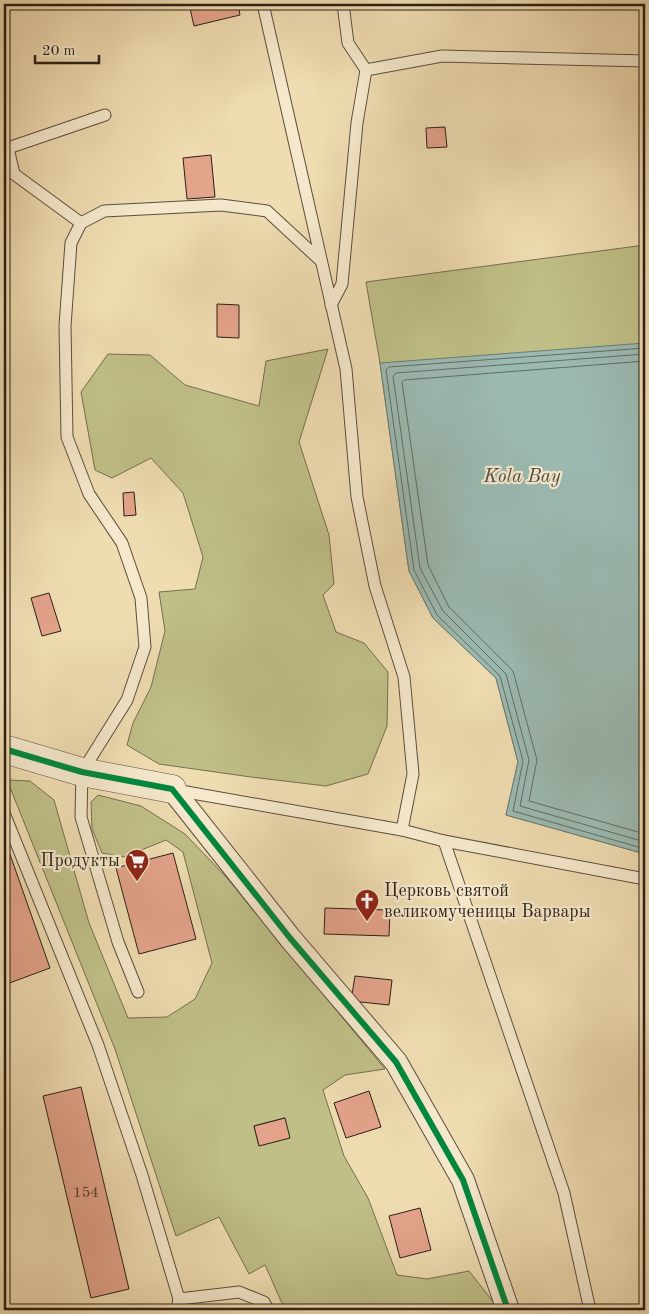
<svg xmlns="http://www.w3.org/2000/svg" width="649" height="1314" font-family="'Old Standard TT',serif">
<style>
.green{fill:#bfbf87;stroke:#756f4f;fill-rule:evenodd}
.water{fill:#9bbab2;stroke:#6e7c74}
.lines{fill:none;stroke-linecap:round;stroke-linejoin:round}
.shore{stroke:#636c64;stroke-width:1}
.building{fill:#e4a38b;stroke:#2b1f17}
.service-casing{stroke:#5c4e3e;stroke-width:13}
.minor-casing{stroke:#5c4e3e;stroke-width:24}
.tertiary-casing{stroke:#5c4e3e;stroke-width:29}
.service{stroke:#f5e8cc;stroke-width:11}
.minor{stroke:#f5e8cc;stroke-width:22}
.tertiary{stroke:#f5e8cc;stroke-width:28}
.cycleway-casing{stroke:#f5e8cc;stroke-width:9}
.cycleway{stroke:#00873e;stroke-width:6}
.labels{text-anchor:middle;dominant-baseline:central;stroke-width:4.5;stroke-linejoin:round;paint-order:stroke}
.number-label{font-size:15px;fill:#594034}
.poi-label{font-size:18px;fill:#2b1f17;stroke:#f5e8cc;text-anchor:end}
.water-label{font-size:19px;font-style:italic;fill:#4d4e46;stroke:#f5e8cc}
</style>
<rect width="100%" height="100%" fill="#efdcb1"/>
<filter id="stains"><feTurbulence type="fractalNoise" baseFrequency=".004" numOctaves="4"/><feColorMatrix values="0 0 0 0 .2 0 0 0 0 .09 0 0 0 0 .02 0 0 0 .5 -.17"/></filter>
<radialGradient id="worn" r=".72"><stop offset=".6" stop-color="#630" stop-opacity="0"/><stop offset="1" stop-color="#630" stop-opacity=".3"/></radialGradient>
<g class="green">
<polygon points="645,245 645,854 506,815 518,762 496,678 433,618 409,571 380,363 366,282"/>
<polygon points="328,349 299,442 329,535 334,584 323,595 336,632 364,643 388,672 387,726 368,774 326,786 251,777 159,764 127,745 133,723 151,687 165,631 159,592 195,589 203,557 183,493 151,458 112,478 95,470 81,392 108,354 150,355 185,385 259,406 266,361"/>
<path d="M7,780L30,781L54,800L89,923L128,1018L167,1017L195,999L212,963L183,852L166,840L124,857L102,853L92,829L91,802L98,795L141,806L185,834L227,878L385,1069L345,1075L323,1090L344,1156L368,1198L397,1275L427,1279L469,1271L495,1304L494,1310H285L265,1265L249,1274L219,1217L176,1236L115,1049ZM284,1118H285L259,1146L254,1126Z"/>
</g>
<polygon class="water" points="645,343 645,854 506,815 518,762 496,678 433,618 409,571 380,363"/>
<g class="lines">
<g class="shore">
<polyline points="645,348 389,367 386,370 414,570 437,615 500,676 523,761 513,811 645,849"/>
<polyline points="645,354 396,373 393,376 420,568 443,611 506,674 529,760 520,806 645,842"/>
<polyline points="645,361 404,380 402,382 428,565 449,607 513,671 537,760 529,801 645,834"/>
</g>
</g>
<g class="building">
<polygon points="189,4 238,4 240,15 194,26"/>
<polygon points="445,127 447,147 427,148 426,128"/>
<polygon points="211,155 215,197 187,199 183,158"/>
<polygon points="217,304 239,305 239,338 217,337"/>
<polygon points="134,492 136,515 124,516 123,493"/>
<polygon points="49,593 61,631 42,636 31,598"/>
<polygon points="7,846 50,968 4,985 4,847"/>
<polygon points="173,853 196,939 139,954 116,868"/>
<polygon points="325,908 390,910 389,936 324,934"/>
<polygon points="355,976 392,980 389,1005 351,1001"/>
<polygon points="81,1087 129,1289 91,1298 43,1096"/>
<polygon points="369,1091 381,1127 346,1138 334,1103"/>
<polygon points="285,1118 290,1138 259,1146 254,1126"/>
<polygon points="420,1208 431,1250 400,1258 389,1216"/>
</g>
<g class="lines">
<defs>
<g id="service">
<polyline points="263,4 346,369 357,497 375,586 404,677 413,774 402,830"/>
<polyline points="343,4 348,43 366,70"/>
<polyline points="81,223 14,174 8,148 105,115"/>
<polyline points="331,305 342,284 357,123 366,70 442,56 645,61"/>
<polyline points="175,790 402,830 444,841 564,1193 590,1310"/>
<polyline points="4,813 98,1045 142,1175 179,1299 177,1310"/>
<polyline points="444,841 645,879"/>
<polyline points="138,992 118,942 81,817 82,772 127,700 145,647 141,598 122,543 89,494 67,437 65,326 71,243 81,223 104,211 221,205 267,211 321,261"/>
<polyline points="179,1299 239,1292 264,1302 268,1310"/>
</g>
<polyline id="minor" points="172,789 290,938 396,1062 463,1180 508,1310"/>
<polyline id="tertiary" points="4,749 82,772 172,789"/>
</defs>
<use href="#service" class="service-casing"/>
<use href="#minor" class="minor-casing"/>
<use href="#tertiary" class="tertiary-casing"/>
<use href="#service" class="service"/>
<use href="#minor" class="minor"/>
<use href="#tertiary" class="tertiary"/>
<defs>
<polyline id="cycleway" points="4,749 82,772 172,789 290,938 396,1062 463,1180 508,1310"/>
</defs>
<use href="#cycleway" class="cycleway-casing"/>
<use href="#cycleway" class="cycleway"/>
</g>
<defs>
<symbol id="supermarket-pin" viewBox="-11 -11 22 30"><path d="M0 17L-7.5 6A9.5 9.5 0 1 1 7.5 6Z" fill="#8f2418" stroke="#f5e8cc"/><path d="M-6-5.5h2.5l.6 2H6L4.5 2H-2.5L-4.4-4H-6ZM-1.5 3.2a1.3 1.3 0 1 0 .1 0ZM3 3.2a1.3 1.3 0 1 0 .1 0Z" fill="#fff"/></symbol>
<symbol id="church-pin" viewBox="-11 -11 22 30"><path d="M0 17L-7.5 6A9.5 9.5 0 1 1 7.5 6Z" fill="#8f2418" stroke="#f5e8cc"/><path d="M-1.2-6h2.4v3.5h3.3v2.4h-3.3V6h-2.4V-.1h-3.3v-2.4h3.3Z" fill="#fff"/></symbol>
</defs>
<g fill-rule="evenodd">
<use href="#supermarket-pin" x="123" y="847" width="28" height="38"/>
<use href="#church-pin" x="353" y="887" width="28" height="38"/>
</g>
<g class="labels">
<g class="number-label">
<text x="86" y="1193">154</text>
</g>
<g class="poi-label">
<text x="120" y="861">Продукты</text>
<text x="384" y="891" text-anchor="start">Церковь святой<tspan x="384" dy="21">великомученицы Варвары</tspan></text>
</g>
<g class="water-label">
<text x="522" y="477">Kola Bay</text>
</g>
</g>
<rect width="649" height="1314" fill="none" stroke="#efdcb1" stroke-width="20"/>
<rect x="5" y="5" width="639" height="1304" fill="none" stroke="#2b1f17" stroke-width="2.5"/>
<rect x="10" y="10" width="629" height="1294" fill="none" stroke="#2b1f17"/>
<path d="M35 55v8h64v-8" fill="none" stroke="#2b1f17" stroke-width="2.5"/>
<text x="42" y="55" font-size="15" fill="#2b1f17" stroke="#f5e8cc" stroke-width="4" paint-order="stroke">20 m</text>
<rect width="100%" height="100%" filter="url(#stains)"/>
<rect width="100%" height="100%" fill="url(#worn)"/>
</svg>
